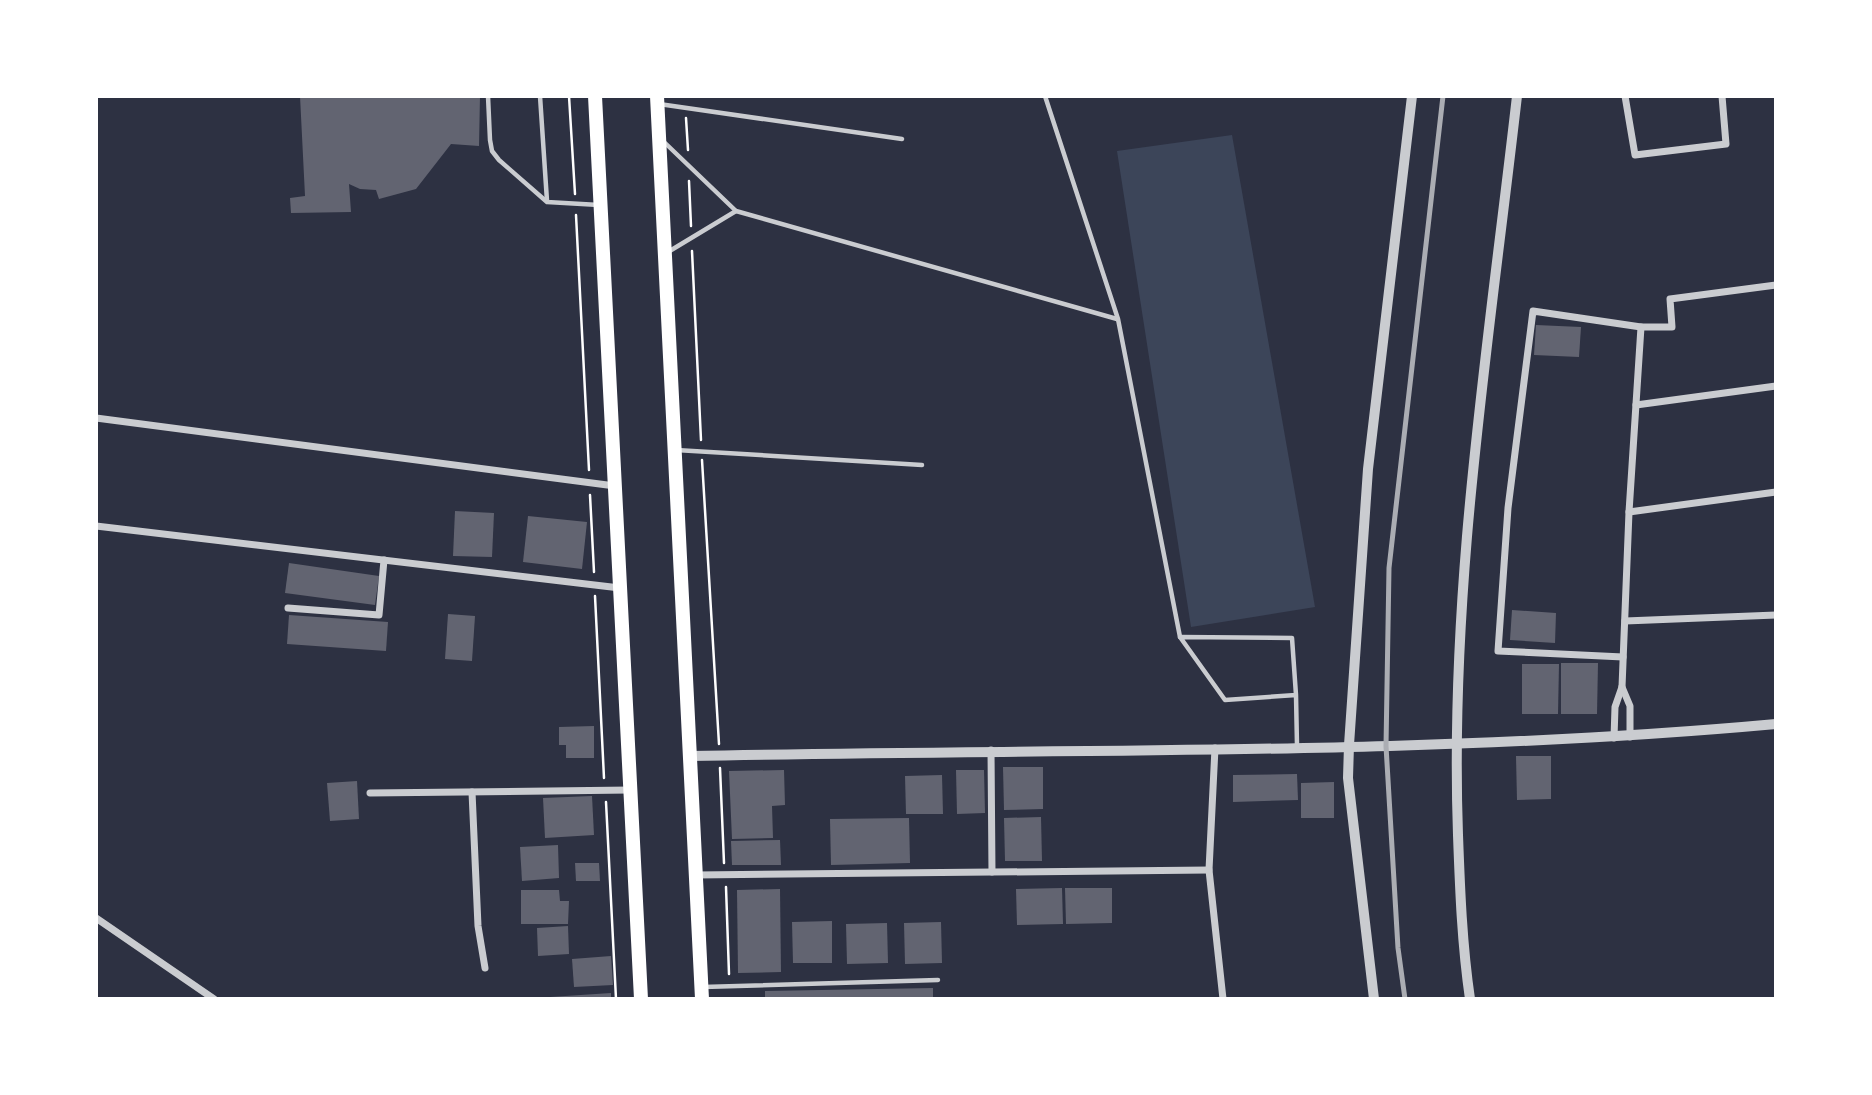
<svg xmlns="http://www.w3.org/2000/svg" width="1872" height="1095" font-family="'Alegreya Sans',sans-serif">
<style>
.green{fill:#3c4559}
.building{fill:#626471}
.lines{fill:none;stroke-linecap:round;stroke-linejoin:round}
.path{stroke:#fff;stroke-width:2.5}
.service{stroke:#caccd0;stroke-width:4.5}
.minor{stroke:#caccd0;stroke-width:7}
.tertiary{stroke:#caccd0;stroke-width:10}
.trunk{stroke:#fff;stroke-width:14}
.rail{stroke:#abadb3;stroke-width:5}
</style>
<rect width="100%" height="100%" fill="#2d3142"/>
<polygon class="green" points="1232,135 1315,607 1191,627 1117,151"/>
<g class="building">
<polygon points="300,96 480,96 479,146 451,144 416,189 379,199 376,190 360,189 349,184 351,212 291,213 290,198 305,196"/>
<polygon points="1536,325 1581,327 1579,357 1534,355"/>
<polygon points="455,511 494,513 492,557 453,556"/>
<polygon points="528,516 587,522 582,569 523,562"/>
<polygon points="289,563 379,576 375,605 285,593"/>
<polygon points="1512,610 1556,613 1555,643 1510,640"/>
<polygon points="448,614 475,616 472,661 445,659"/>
<polygon points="289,615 388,622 386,651 287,644"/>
<polygon points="1561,663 1598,663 1597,714 1561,714"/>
<polygon points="1522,664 1559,664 1558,714 1522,714"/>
<polygon points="594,726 594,758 566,758 566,745 559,745 559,727"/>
<polygon points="1516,756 1551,756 1551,799 1517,800"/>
<polygon points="1003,767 1043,767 1043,809 1004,810"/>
<polygon points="784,770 785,805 772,806 773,838 732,839 729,771"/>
<polygon points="956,770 984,770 985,813 957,814"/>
<polygon points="1297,774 1298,800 1233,802 1233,775"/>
<polygon points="942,775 943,814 906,814 905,776"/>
<polygon points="357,781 359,819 330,821 327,783"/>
<polygon points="1334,782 1334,818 1301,818 1301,783"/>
<polygon points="592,796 594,835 545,838 543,798"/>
<polygon points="1041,817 1042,861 1005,861 1004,818"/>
<polygon points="909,818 910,863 831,865 830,819"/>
<polygon points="780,840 781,865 732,865 731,841"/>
<polygon points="558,845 559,878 522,881 520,847"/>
<polygon points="575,863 599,863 600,881 576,881"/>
<polygon points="1062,888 1063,924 1017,925 1016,889"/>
<polygon points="1065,888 1112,888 1112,923 1066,924"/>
<polygon points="780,889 781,972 738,973 737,890"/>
<polygon points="521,890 559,890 560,901 569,901 568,924 521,924"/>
<polygon points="832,921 832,963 793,963 792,922"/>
<polygon points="941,922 942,963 905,964 904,923"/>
<polygon points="887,923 888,963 847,964 846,924"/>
<polygon points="568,926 569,954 538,956 537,928"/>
<polygon points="611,956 613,985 574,987 572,959"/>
<polygon points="933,988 933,999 765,999 765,991"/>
<polygon points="611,993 611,999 550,999 550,997"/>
</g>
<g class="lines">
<g class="path">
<polyline points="569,96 575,194"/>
<polyline points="686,118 688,150"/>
<polyline points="689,181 691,226"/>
<polyline points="576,215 589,470"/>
<polyline points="692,251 701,440"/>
<polyline points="702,460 719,744"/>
<polyline points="590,495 594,572"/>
<polyline points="595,596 604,778"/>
<polyline points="720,768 724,863"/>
<polyline points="606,802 616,999"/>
<polyline points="726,887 729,974"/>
</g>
<g class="service">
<polyline points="488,96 490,140 492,151 499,160 547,202 599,205"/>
<polyline points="540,96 547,201"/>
<polyline points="1045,96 1118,319 1180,637"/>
<polyline points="659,104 902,139"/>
<polyline points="664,142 736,211 1117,319"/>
<polyline points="668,252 736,211"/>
<polyline points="676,450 922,465"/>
<polyline points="1296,695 1292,638 1180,637 1225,700 1296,695 1297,746"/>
<polyline points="703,987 938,980"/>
</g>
<g class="minor">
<polyline points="1625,96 1635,155 1726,144 1722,96"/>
<polyline points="1636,405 1776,386"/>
<polyline points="96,418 615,486"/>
<polyline points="1629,512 1776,492"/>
<polyline points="96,526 620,588"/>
<polyline points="288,608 379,615 384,560"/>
<polyline points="1625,621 1776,615"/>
<polyline points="1623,657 1498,651 1508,508 1533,311 1641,327 1672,327 1670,299 1776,285"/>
<polyline points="1622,687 1630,706 1630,737"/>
<polyline points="1614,738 1615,707 1622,687 1629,512 1641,327"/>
<polyline points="1215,748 1209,870 1223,999"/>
<polyline points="991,750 992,872"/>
<polyline points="472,792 478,926 485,968"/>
<polyline points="370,793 630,790"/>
<polyline points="696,875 1209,870"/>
<polyline points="96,918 214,999"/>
</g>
<g class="tertiary">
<path d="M690,756C1052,748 1415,757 1776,724"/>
<polyline points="1374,999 1348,778 1349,745 1368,469 1412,96"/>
<path d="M1470,999C1462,944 1460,890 1458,835C1449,587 1489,342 1517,96"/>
</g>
<g class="trunk">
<polyline points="595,96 641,999"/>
<polyline points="657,96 702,999"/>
</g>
<polyline class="rail" points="1405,999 1398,948 1386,746 1389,568 1443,96"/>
</g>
<rect width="1872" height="1095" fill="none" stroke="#ffffff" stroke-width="196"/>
</svg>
